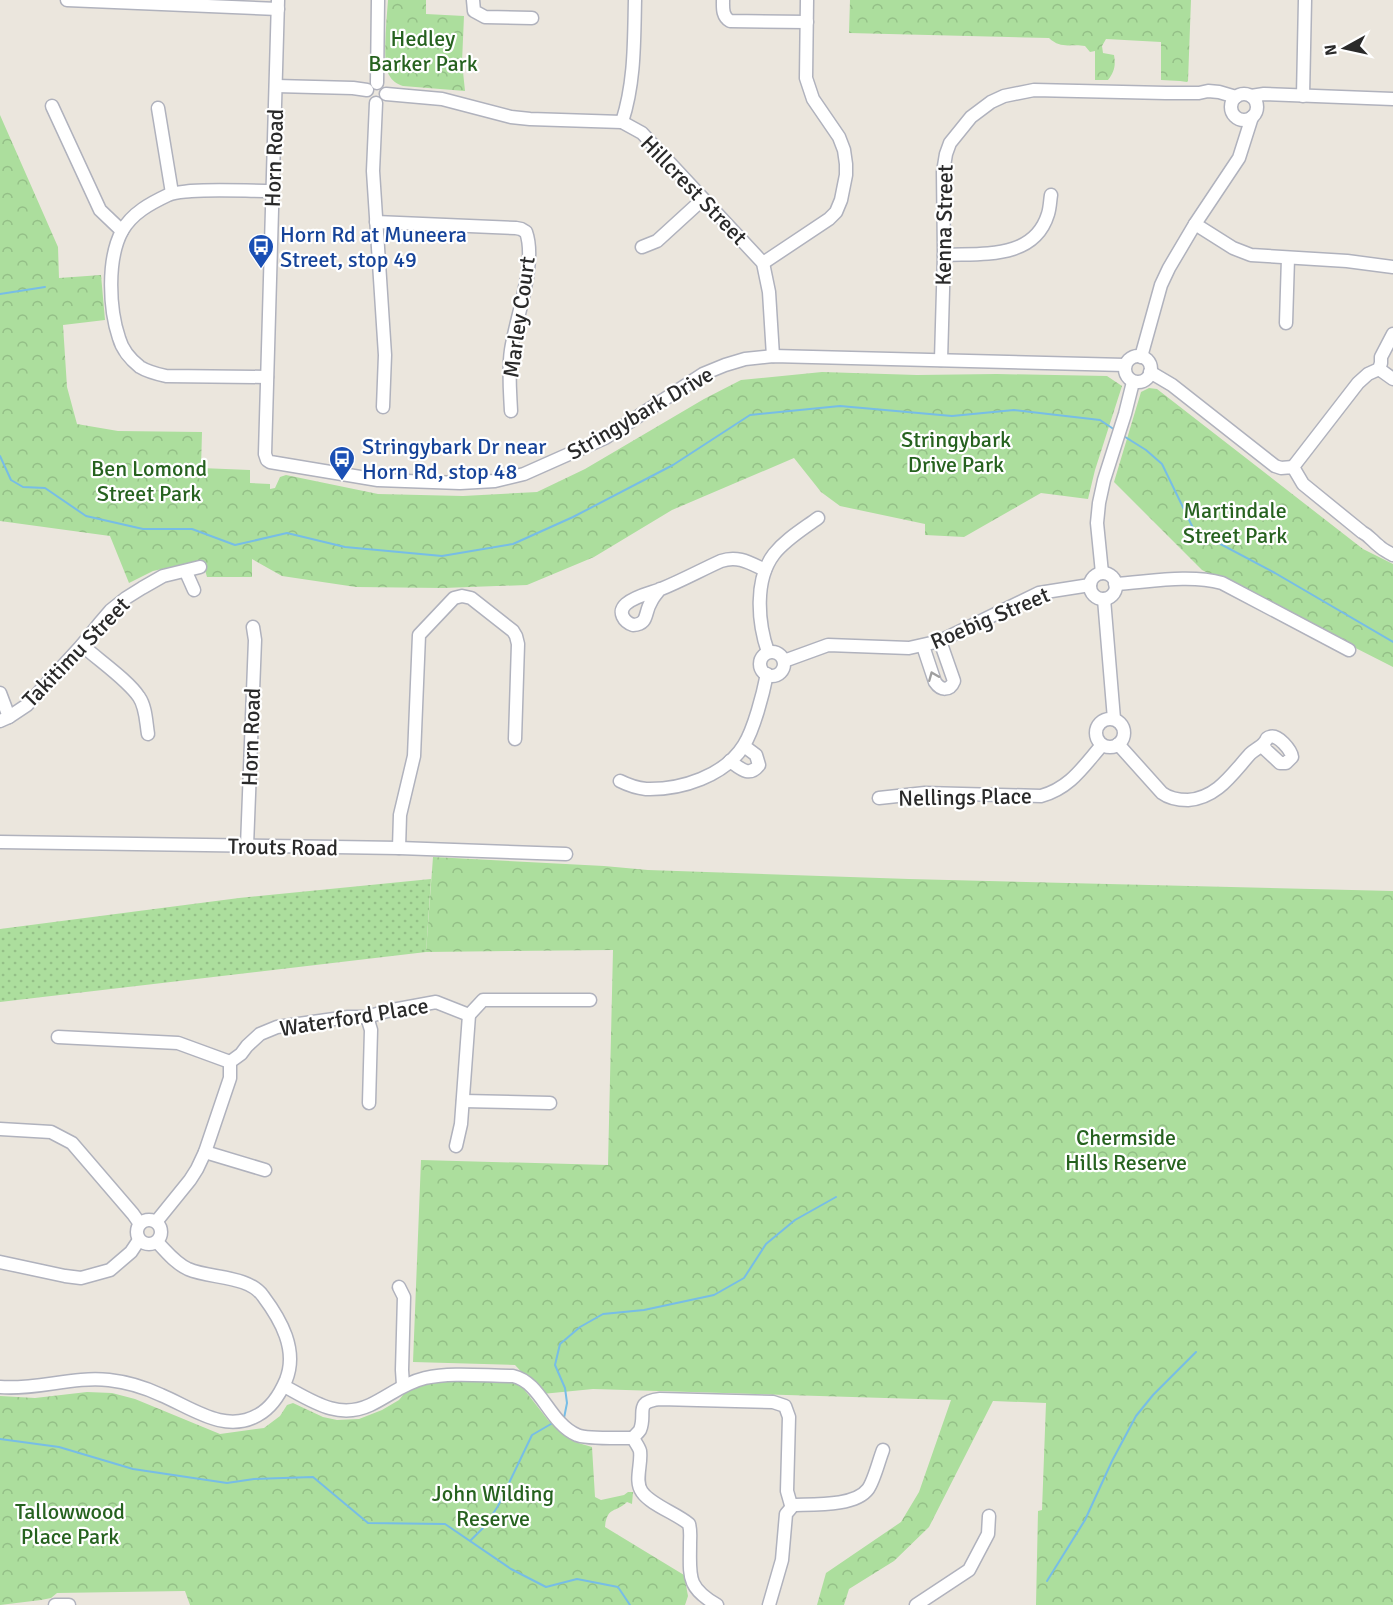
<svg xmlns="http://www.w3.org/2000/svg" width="1393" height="1605" font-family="Signika,sans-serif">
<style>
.grass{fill:url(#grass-dots)}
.forest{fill:url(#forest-crowns)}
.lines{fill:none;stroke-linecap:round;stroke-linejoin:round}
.stream{stroke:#77bde6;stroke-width:2}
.minor-casing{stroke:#b0b2bd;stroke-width:15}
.minor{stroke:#fff;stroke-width:12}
.oneway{stroke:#9f9f9f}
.labels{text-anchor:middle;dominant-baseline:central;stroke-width:4.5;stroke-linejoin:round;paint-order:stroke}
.park-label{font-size:22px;fill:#26621f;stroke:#fff}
.street-label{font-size:22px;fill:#2a2a2a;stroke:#fff}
.transit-label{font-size:22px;fill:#164399;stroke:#fff;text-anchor:start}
</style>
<defs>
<pattern id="grass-dots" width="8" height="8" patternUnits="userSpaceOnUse" patternTransform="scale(1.5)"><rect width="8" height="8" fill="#acde9d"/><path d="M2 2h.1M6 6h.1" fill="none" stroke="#94bf87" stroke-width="1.8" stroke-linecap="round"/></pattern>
<pattern id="forest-crowns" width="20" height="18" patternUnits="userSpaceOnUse" patternTransform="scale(1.5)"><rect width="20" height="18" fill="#acde9d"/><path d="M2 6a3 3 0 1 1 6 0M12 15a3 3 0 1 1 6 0" fill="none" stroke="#94bf87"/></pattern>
</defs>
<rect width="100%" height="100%" fill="#ebe6dd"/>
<polygon class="grass" points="431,879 426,952 0,1002 0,929 239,898"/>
<g class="forest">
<path d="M388,0H426V14L464,16L462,62L465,91L403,86C397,84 392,81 389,75C382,64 387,16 388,0Z"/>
<path d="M850,0H1191L1188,81L1187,82L1180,81L1161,80V42L1106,39L1102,46L1103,53L1114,55C1116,66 1114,72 1108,80H1095V51L1090,52L1085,46C1071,43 1062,50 1049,38L849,33Z"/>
<polygon points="0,115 58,247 59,278 101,275 105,320 63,325 67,387 77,424 118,431 202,432 201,468 250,470 250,483 270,484 270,489 275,488 280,477 286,475 378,494 463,496 537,492 585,469 704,399 741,380 822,372 917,375 997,374 1107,376 1122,386 1095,470 1088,499 1041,493 964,537 925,535 925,524 840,506 821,492 794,458 672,510 594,557 527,585 443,588 356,587 282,576 252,559 252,577 207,577 202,560 153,571 129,583 110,536 0,521"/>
<polygon points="1149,388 1157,389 1363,549 1393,564 1393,667 1202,570 1114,482 1141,392"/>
<polygon points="433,857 604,866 648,870 909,879 1393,891 1393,1605 1036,1605 1038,1511 1042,1510 1046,1403 993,1401 929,1527 894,1561 849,1589 844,1605 817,1605 826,1573 901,1522 919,1492 951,1400 593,1389 542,1394 515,1365 413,1362 421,1160 608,1165 613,950 426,952"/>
<path d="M429,1380L511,1381L523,1388L548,1420L575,1442L592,1447L595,1497L601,1500L624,1495L628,1492H633L632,1504L627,1502C616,1513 607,1506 605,1527L684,1575L688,1596L685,1605H190L185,1591L57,1593L51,1598L41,1600L0,1605V1396L35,1398L87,1392L112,1393L135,1399L220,1434L264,1428L280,1416L287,1405L293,1403L323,1417L337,1420L359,1419L382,1410L399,1400L407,1390Z"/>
</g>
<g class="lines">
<g class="stream">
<polyline points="0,294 45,287"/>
<polyline points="1122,435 1146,450 1162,464 1194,530 1275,573 1393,642"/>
<polyline points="0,456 11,480 23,487 45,488 86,516 143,529 192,529 235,545 287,533 345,547 442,556 513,544 573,517 673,465 750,415 840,406 952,416 1014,410 1100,420 1115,430"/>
<polyline points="564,1418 567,1403 565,1388 555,1365 560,1344 580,1327 603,1314 644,1310 714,1295 744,1278 766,1244 795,1220 836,1197"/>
<polyline points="0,1439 59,1447 133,1469 227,1483 254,1479 313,1477 368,1523 445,1524 511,1569 546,1587 577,1579 618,1587 630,1605"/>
<polyline points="471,1540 485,1526 498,1506 532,1435 551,1424"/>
<polyline points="1047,1581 1085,1520 1112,1461 1136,1416 1153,1395 1196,1352"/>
</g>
<defs>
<g id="minor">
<polyline points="67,0 278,9"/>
<polyline points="278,0 265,454 267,460 270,462 378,480 460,483 495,481 524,474 605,438 703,374 725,365 745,359 773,356 1125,365"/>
<polyline points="473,0 474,11 485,17 532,18"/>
<path d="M723,0C723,8 722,16 730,21L807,22"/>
<polyline points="377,83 378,0"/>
<polyline points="276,86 353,88 367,90"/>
<polyline points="386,94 442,99 511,117 530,119 622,122 642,133 763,263 769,292 773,356"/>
<circle cx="1244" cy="107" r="13"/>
<polyline points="1251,96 1264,94 1393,99"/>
<polyline points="1303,96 1305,0"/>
<polyline points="376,103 373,171 385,355 383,407"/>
<polyline points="52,106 100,210 122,231"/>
<polyline points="158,108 172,193"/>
<path d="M622,122C635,82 634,41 635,0"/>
<path d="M376,222L516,228L521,229L526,232C537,263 516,317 511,350C508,370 510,390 511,411"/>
<polyline points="1195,224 1233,248 1251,255 1347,261 1393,267"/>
<polyline points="642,247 657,241 703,199"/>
<path d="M944,255C982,253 1034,260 1048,214C1050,208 1050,201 1051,195"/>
<polyline points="763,263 829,219 836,212 841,200 846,175 846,164 844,150 839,137 813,99 806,78 807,0"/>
<polyline points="1286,323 1288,258"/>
<circle cx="1138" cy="369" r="13"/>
<polyline points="1141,357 1161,285 1169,268 1195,224 1239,158 1252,117"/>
<polyline points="941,360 944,255 943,172 946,154 950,143 971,117 991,102 1004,96 1034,90 1166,93 1199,93 1208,91 1219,92 1236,97"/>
<polyline points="1379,369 1393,379"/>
<path d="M1150,372L1172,385L1275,466L1281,468L1293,467L1303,484L1362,532C1370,536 1372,541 1379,546C1383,550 1388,552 1393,555"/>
<path d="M267,377L166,376C157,374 148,372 140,367C131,360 122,349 119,338C109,308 107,259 122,231C132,213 151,203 168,195C175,192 183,192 191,191C218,189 246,191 273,191"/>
<polyline points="1293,467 1358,383 1368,374 1379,369 1381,363 1381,357 1393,334"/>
<polyline points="186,572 194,590"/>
<polyline points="1102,573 1097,523 1099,503 1104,480 1125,414 1133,382"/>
<circle cx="1103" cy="586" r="13"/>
<path d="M1115,584C1149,582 1189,574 1222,583L1349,650"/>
<path d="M660,589C657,593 653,597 651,602C644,613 649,624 633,625C624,622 617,612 626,604C635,596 650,593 661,589C681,581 701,570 721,561C738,555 750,563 765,570"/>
<polyline points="1104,599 1114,719"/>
<path d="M82,645C97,659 128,680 139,697C146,707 146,722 148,734"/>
<path d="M923,646L935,682C941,691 950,691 954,681L940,641"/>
<path d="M768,652C758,623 754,580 774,554C786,539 803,529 818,518"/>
<circle cx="772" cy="664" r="12"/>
<polyline points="784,661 828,645 909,648 940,641 1039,593 1090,585"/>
<polyline points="0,693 9,717"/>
<circle cx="1110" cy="733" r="14"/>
<polyline points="0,721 9,717 27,705 82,645 99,624 111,610 126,598 142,588 163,576 200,567"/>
<path d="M1118,744L1162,793C1170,799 1178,800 1188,800C1217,798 1232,774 1250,754C1254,750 1261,747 1264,743C1268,739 1265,738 1270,737C1278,734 1291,750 1292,757L1286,763H1280L1265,749L1264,744"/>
<path d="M730,761C740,768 749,778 759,765L756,755L744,746"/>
<path d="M620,781C628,785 637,788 646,789C681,790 725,776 744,745C754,729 763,694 767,674"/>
<path d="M879,798L925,793L1041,796C1070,788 1083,767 1102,745"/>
<polyline points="0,842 399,848 566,854"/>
<polyline points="247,846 255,640 253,627"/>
<polyline points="399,848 400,815 414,756 419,635 454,598 462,596 471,598 513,631 516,636 518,644 515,739"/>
<polyline points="367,1017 371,1030 369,1103"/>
<polyline points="58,1037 178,1043 230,1062"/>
<polyline points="463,1101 550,1103"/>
<polyline points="0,1129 51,1132 72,1143 133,1214 140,1224"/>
<polyline points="456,1146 461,1124 469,1015"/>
<polyline points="205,1152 265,1170"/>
<circle cx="149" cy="1232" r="12"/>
<polyline points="156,1222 190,1180 197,1169 205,1152 230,1078 230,1062 241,1054 247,1046 260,1034 277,1027 348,1017 367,1017 387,1011 436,1002 469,1015 483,1000 590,1000"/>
<polyline points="0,1262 65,1276 81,1278 110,1270 131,1252 139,1240"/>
<polyline points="399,1287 404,1297 402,1370 403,1385"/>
<path d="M284,1386C312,1401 338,1420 370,1405C389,1396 404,1383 425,1378C453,1372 484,1376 513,1376C541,1382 549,1423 577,1435C585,1439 622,1438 633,1438"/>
<path d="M0,1387C37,1390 73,1376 109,1380C127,1382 144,1387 161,1395C192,1408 225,1434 258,1415C271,1408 280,1394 286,1380C298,1350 281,1320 263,1296C248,1275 211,1279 188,1269C175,1263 167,1252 157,1242"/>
<path d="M791,1505C811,1504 855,1507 868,1489C874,1481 879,1460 883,1450"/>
<polyline points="55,1605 69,1605"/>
<path d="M717,1605C686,1587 690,1576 690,1544C690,1537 691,1531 689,1524C676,1513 651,1505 642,1492C634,1481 642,1464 640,1451C639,1447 635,1442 633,1438C635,1435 638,1433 640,1430C647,1413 633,1402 660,1399L773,1402L785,1406L789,1417L787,1491L791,1505V1508L786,1514L782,1560L769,1605"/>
<polyline points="916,1605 969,1570 988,1534 989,1516"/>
</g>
</defs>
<use href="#minor" class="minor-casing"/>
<use href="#minor" class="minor"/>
</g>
<defs><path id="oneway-chevron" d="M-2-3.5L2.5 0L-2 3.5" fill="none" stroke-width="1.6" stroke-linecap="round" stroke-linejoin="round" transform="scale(1.5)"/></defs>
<use class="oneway" href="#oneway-chevron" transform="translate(933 676) rotate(-112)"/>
<defs>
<symbol id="bus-pin" viewBox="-11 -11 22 30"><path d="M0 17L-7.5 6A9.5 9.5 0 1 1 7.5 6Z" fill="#1a4fb4" stroke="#fff"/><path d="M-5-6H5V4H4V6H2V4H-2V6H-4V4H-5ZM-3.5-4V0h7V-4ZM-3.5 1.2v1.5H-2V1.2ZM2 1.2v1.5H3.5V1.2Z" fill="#fff"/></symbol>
</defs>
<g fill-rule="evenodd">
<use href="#bus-pin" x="246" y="232" width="30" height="40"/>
<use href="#bus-pin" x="327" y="444" width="30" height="40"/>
</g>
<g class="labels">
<g class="park-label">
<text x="423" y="38">Hedley<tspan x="423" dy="25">Barker Park</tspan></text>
<text x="956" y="439">Stringybark<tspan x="956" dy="25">Drive Park</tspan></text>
<text x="149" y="468">Ben Lomond<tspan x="149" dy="25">Street Park</tspan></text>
<text x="1235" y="510">Martindale<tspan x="1235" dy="25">Street Park</tspan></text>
<text x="1126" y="1137">Chermside<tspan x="1126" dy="25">Hills Reserve</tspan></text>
<text x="493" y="1493">John Wilding<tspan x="493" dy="25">Reserve</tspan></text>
<text x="70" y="1511">Tallowwood<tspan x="70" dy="25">Place Park</tspan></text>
</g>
<g class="street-label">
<text transform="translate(274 158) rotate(-88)">Horn Road</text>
<text transform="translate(694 190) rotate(46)">Hillcrest Street</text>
<text transform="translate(944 225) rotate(-89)">Kenna Street</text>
<text transform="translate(519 317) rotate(-82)">Marley Court</text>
<text transform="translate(640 413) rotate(-30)">Stringybark Drive</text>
<text transform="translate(990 618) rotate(-23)">Roebig Street</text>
<text transform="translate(76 652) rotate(-46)">Takitimu Street</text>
<text transform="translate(251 737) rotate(-88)">Horn Road</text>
<text transform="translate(965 797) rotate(-1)">Nellings Place</text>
<text transform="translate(283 847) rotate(1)">Trouts Road</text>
<text transform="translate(354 1017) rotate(-9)">Waterford Place</text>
</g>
<g class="transit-label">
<text x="280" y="234">Horn Rd at Muneera<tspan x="280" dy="25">Street, stop 49</tspan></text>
<text x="362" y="446">Stringybark Dr near<tspan x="362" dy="25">Horn Rd, stop 48</tspan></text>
</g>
</g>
<g transform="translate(1345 48) rotate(262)" stroke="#ffffff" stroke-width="4.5" paint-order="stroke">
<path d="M0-4.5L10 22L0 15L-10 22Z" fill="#2a2a2a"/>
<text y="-9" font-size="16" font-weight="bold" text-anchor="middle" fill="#2a2a2a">N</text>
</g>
</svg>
